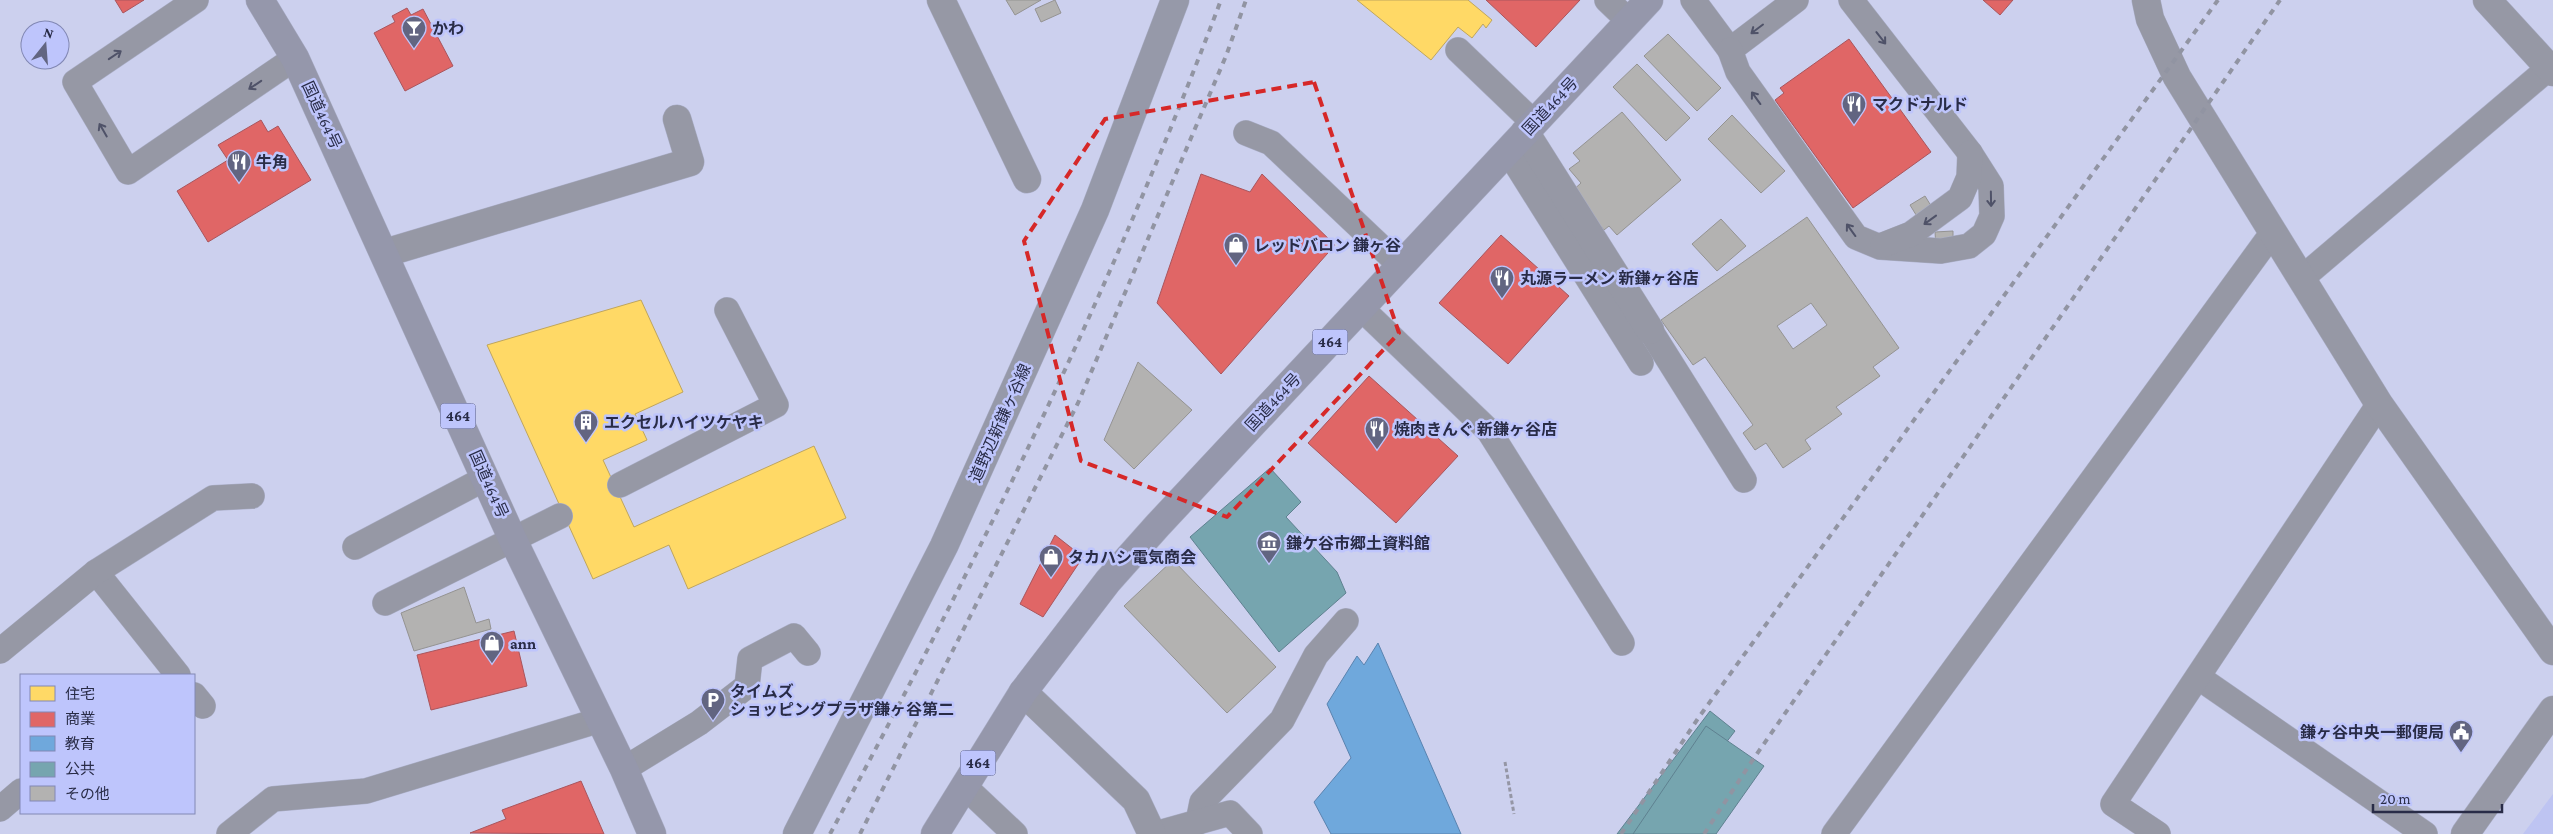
<svg xmlns="http://www.w3.org/2000/svg" width="2553" height="834" font-family="'Crimson Pro','Noto Sans JP',serif">
<style>
.built{fill:#bec4f2}
.homes{fill:#ffd966;stroke:#bfa55d}
.shops{fill:#e06666;stroke:#a9555d}
.schools{fill:#6fa8dc;stroke:#5a83af}
.public{fill:#76a5af;stroke:#5f8190}
.building{fill:#b3b2b1;stroke:#949392;fill-rule:evenodd}
.lines{fill:none;stroke-linecap:round;stroke-linejoin:round}
.lane-casing{stroke:#aaaec7;stroke-width:26}
.street-casing{stroke:#aaaec7;stroke-width:29}
.secondary-casing{stroke:#aaaec7;stroke-width:29}
.highway-casing{stroke:#aaaec7;stroke-width:29}
.path{stroke:#9596a5;stroke-width:3;stroke-dasharray:4 2.5;stroke-linecap:butt}
.lane{stroke:#9698a5;stroke-width:25}
.street{stroke:#9698a5;stroke-width:28}
.secondary{stroke:#9699a9;stroke-width:28}
.highway{stroke:#9597ab;stroke-width:28}
.rail{stroke:#9194a2;stroke-width:4;stroke-dasharray:6 6;stroke-linecap:butt}
.oneway{stroke:#4f5268}
.marked{fill:none;stroke:#d62828;stroke-width:4;stroke-dasharray:10 6;stroke-linejoin:round}
.labels{text-anchor:middle;dominant-baseline:central;stroke-width:5;stroke-linejoin:round;paint-order:stroke}
.shield{fill:#bec5fc;stroke:#565a7d;stroke-width:1}
.shield-label{font-size:15px;font-weight:bold;fill:#292c47}
.poi-label{font-size:16px;font-weight:bold;fill:#292c47;stroke:#bec5fc;text-anchor:start}
.street-label{font-size:16px;fill:#292c47;stroke:#bec5fc}
</style>
<rect width="100%" height="100%" fill="#ccd0ee"/>
<polygon class="built" points="2553,794 2553,834 2523,834"/>
<g class="homes">
<polygon points="1357,0 1468,0 1492,20 1486,28 1483,24 1472,38 1458,27 1431,60"/>
<polygon points="641,300 683,392 635,414 647,440 603,460 634,527 814,446 846,518 688,589 669,545 593,579 487,345"/>
</g>
<g class="shops">
<polygon points="115,0 144,0 123,13"/>
<polygon points="1486,0 1580,0 1536,47"/>
<polygon points="1983,0 2013,0 2000,15"/>
<polygon points="407,8 411,15 423,9 453,66 405,91 374,33 395,22 392,16"/>
<polygon points="1849,39 1931,152 1853,208 1775,100 1784,93 1780,88"/>
<polygon points="261,120 268,132 278,126 311,180 208,242 177,191 228,160 218,145"/>
<polygon points="1201,174 1250,192 1262,174 1335,245 1221,374 1157,303"/>
<polygon points="1501,235 1569,296 1508,364 1439,303"/>
<polygon points="1369,376 1458,456 1396,523 1308,443"/>
<polygon points="1055,535 1083,557 1043,617 1020,604"/>
<polygon points="514,631 527,686 431,710 417,655"/>
<polygon points="581,781 604,834 470,833 506,819 502,810"/>
</g>
<polygon class="schools" points="1378,643 1461,834 1331,834 1314,802 1351,758 1327,704 1357,656 1364,665"/>
<g class="public">
<polygon points="1270,468 1301,502 1286,517 1337,572 1346,593 1279,652 1190,537"/>
<polygon points="1710,711 1735,731 1656,834 1617,834"/>
<polygon points="1706,726 1764,766 1716,834 1633,834"/>
</g>
<g class="building">
<polygon points="1006,0 1041,0 1015,15"/>
<polygon points="1055,0 1061,13 1041,22 1035,9"/>
<polygon points="1668,34 1721,88 1697,111 1644,56"/>
<polygon points="1637,64 1690,118 1666,141 1613,87"/>
<polygon points="1622,112 1681,180 1617,235 1609,226 1604,230 1571,192 1581,183 1569,169 1580,161 1573,153"/>
<polygon points="1732,115 1785,171 1761,193 1708,139"/>
<polygon points="1925,196 1933,209 1918,218 1910,205"/>
<path d="M1807,217L1899,348L1873,367L1880,376L1836,407L1842,414L1805,440L1811,449L1783,468L1766,443L1755,450L1743,433L1753,425L1705,357L1693,365L1661,320ZM1811,303L1827,325L1793,349L1777,326Z"/>
<polygon points="1721,219 1746,246 1717,271 1692,244"/>
<polygon points="1953,231 1953,246 1936,247 1935,232"/>
<polygon points="1138,362 1192,410 1134,469 1104,440"/>
<polygon points="1173,560 1276,667 1227,713 1124,606"/>
<polygon points="464,587 476,623 489,619 491,629 414,651 401,613"/>
</g>
<g class="lines">
<defs>
<g id="lane">
<polyline points="196,0 75,82 128,172 295,58"/>
<polyline points="1607,0 1629,21"/>
<polyline points="1693,0 1730,50 1796,0"/>
<polyline points="1458,50 1534,123"/>
<polyline points="1730,50 1738,72 1856,237 1880,247 1941,251 1969,246 1984,234 1992,216 1991,186 1970,153 1851,0"/>
<polyline points="1246,133 1271,143 1401,266"/>
<polyline points="1508,151 1641,363"/>
<polyline points="1883,245 1911,234 1960,198 1969,177 1970,153"/>
<polyline points="2302,278 2549,68"/>
<polyline points="1362,309 1489,431 1622,643"/>
<polyline points="1650,330 1744,480"/>
<polyline points="620,485 776,405 727,310"/>
<polyline points="355,547 486,478"/>
<polyline points="96,572 178,675"/>
<polyline points="385,603 560,516"/>
<polyline points="0,651 96,572 213,498 252,496"/>
<polyline points="2198,677 2425,834"/>
<polyline points="194,695 203,706"/>
<polyline points="624,769 699,723 747,686 750,659 794,636 808,653"/>
<polyline points="964,786 1015,834"/>
<polyline points="0,809 21,791"/>
<polyline points="1198,822 1202,802 1282,720 1316,655 1346,621"/>
<polyline points="229,834 273,799 366,791 600,720"/>
<polyline points="1155,834 1230,813 1250,834"/>
<polyline points="1834,834 2273,232"/>
<polyline points="2158,834 2113,804 2379,404"/>
</g>
<g id="street">
<polyline points="941,0 1027,179"/>
<polyline points="2146,0 2150,19 2177,77 2379,404 2553,651"/>
<polyline points="2487,0 2553,72"/>
<polyline points="1525,132 1650,330"/>
<polyline points="385,253 690,162 677,119"/>
<polyline points="1023,692 1136,800 1152,834"/>
<polyline points="2465,834 2553,710"/>
</g>
<polyline id="secondary" points="797,834 944,546 1095,210 1175,0"/>
<g id="highway">
<polyline points="260,0 295,58 513,540 624,769 652,834"/>
<polyline points="935,834 1023,692 1108,581 1158,525 1649,0"/>
</g>
</defs>
<use href="#lane" class="lane-casing"/>
<use href="#street" class="street-casing"/>
<use href="#secondary" class="secondary-casing"/>
<use href="#highway" class="highway-casing"/>
<polyline class="path" points="1505,762 1514,814"/>
<use href="#lane" class="lane"/>
<use href="#street" class="street"/>
<use href="#secondary" class="secondary"/>
<use href="#highway" class="highway"/>
<g class="rail">
<path d="M830,834C976,564 1113,287 1221,0"/>
<polyline points="860,834 1078,403 1226,56 1246,0"/>
<polyline points="1621,834 1699,717 2218,0"/>
<polyline points="1704,834 1752,761 2280,0"/>
</g>
</g>
<defs><path id="oneway-shaft" d="M-6 0H5M1.5-3L5.5 0L1.5 3" fill="none" stroke-width="1.6" stroke-linecap="round" stroke-linejoin="round" transform="scale(1.25)"/></defs>
<g class="oneway">
<use href="#oneway-shaft" transform="translate(1757 29) rotate(143)"/>
<use href="#oneway-shaft" transform="translate(1881 38) rotate(52)"/>
<use href="#oneway-shaft" transform="translate(115 55) rotate(-34)"/>
<use href="#oneway-shaft" transform="translate(255 85) rotate(146)"/>
<use href="#oneway-shaft" transform="translate(1756 98) rotate(-126)"/>
<use href="#oneway-shaft" transform="translate(103 130) rotate(-120)"/>
<use href="#oneway-shaft" transform="translate(1991 199) rotate(89)"/>
<use href="#oneway-shaft" transform="translate(1930 220) rotate(144)"/>
<use href="#oneway-shaft" transform="translate(1851 230) rotate(-126)"/>
</g>
<path class="marked" d="M1314,82L1399,333L1227,517L1081,461L1024,241L1105,119Z"/>
<defs>
<symbol id="bar-pin" viewBox="-11 -11 22 30"><path d="M0 17L-7.5 6A9.5 9.5 0 1 1 7.5 6Z" fill="#626581" stroke="#bec5fc"/><path d="M-6-5H6L.8 .8V4.5H3.5V6h-7V4.5H-.8V.8Z" fill="#fff"/></symbol>
<symbol id="restaurant-pin" viewBox="-11 -11 22 30"><path d="M0 17L-7.5 6A9.5 9.5 0 1 1 7.5 6Z" fill="#626581" stroke="#bec5fc"/><path d="M-5-6h1v4h1v-4h1v4h1v-4h1v5L-1.5 .5V6h-2V.5L-5-1ZM5-6V6H3V1.5H1.5Q1.5-4 5-6Z" fill="#fff"/></symbol>
<symbol id="shop-pin" viewBox="-11 -11 22 30"><path d="M0 17L-7.5 6A9.5 9.5 0 1 1 7.5 6Z" fill="#626581" stroke="#bec5fc"/><path d="M-5-2.5h2.3a2.7 3.5 0 0 1 5.4 0H5L5.5 6h-11ZM-1.5-2.5h3a1.5 2.3 0 0 0-3 0Z" fill="#fff"/></symbol>
<symbol id="building-pin" viewBox="-11 -11 22 30"><path d="M0 17L-7.5 6A9.5 9.5 0 1 1 7.5 6Z" fill="#626581" stroke="#bec5fc"/><path d="M-4-6H4V6H1V3H-1V6H-4ZM-2.5-4.3h1.7v1.8h-1.7ZM.8-4.3h1.7v1.8H.8ZM-2.5-1h1.7V.8h-1.7ZM.8-1h1.7V.8H.8Z" fill="#fff"/></symbol>
<symbol id="museum-pin" viewBox="-11 -11 22 30"><path d="M0 17L-7.5 6A9.5 9.5 0 1 1 7.5 6Z" fill="#626581" stroke="#bec5fc"/><path d="M0-6L6-3V-2H-6V-3ZM-5-1h2V3h-2ZM-1-1h2V3h-2ZM3-1h2V3H3ZM-6 4H6V6H-6Z" fill="#fff"/></symbol>
<symbol id="parking-pin" viewBox="-11 -11 22 30"><path d="M0 17L-7.5 6A9.5 9.5 0 1 1 7.5 6Z" fill="#626581" stroke="#bec5fc"/><path d="M-3.5-5.5H1a3.5 3.5 0 0 1 0 7H-1V5.5H-3.5ZM-1-3.4V-.6H.8a1.4 1.4 0 0 0 0-2.8Z" fill="#fff"/></symbol>
<symbol id="civic-pin" viewBox="-11 -11 22 30"><path d="M0 17L-7.5 6A9.5 9.5 0 1 1 7.5 6Z" fill="#626581" stroke="#bec5fc"/><path d="M-.6-6.5H3V-4.5H.6V-3L4-1V1h2V6H-6V1h2V-1L-.6-3ZM-1.2 2.5V6h2.4V2.5Z" fill="#fff"/></symbol>
</defs>
<g fill-rule="evenodd">
<use href="#bar-pin" x="400" y="14" width="28" height="38"/>
<use href="#restaurant-pin" x="1840" y="90" width="28" height="38"/>
<use href="#restaurant-pin" x="225" y="148" width="28" height="38"/>
<use href="#shop-pin" x="1222" y="231" width="28" height="38"/>
<use href="#restaurant-pin" x="1488" y="264" width="28" height="38"/>
<use href="#building-pin" x="572" y="408" width="28" height="38"/>
<use href="#restaurant-pin" x="1363" y="415" width="28" height="38"/>
<use href="#museum-pin" x="1255" y="529" width="28" height="38"/>
<use href="#shop-pin" x="1037" y="543" width="28" height="38"/>
<use href="#shop-pin" x="478" y="629" width="28" height="38"/>
<use href="#parking-pin" x="699" y="686" width="28" height="38"/>
<use href="#civic-pin" x="2447" y="718" width="28" height="38"/>
</g>
<g class="labels">
<g class="shield">
<rect x="1312.5" y="329.5" width="35" height="25" rx="4"/>
<rect x="440.5" y="403.5" width="35" height="25" rx="4"/>
<rect x="960.5" y="750.5" width="35" height="25" rx="4"/>
</g>
<g class="shield-label">
<text x="1330" y="342">464</text>
<text x="458" y="416">464</text>
<text x="978" y="763">464</text>
</g>
<g class="poi-label">
<text x="432" y="28">かわ</text>
<text x="1872" y="104">マクドナルド</text>
<text x="256" y="162">牛角</text>
<text x="1254" y="245">レッドバロン 鎌ヶ谷</text>
<text x="1520" y="278">丸源ラーメン 新鎌ヶ谷店</text>
<text x="604" y="422">エクセルハイツケヤキ</text>
<text x="1394" y="429">焼肉きんぐ 新鎌ヶ谷店</text>
<text x="1286" y="543">鎌ケ谷市郷土資料館</text>
<text x="1068" y="557">タカハシ電気商会</text>
<text x="510" y="643">ann</text>
<text x="730" y="691">タイムズ<tspan x="730" dy="18">ショッピングプラザ鎌ヶ谷第二</tspan></text>
<text x="2444" y="732" text-anchor="end">鎌ヶ谷中央一郵便局</text>
</g>
<g class="street-label">
<text transform="translate(1550 106) rotate(-47)">国道464号</text>
<text transform="translate(322 115) rotate(65)">国道464号</text>
<text transform="translate(1273 402) rotate(-47)">国道464号</text>
<text transform="translate(1000 423) rotate(-66)">道野辺新鎌ヶ谷線</text>
<text transform="translate(489 484) rotate(66)">国道464号</text>
</g>
</g>
<rect x="20" y="674" width="175" height="140" fill="#bec5fc" stroke="#8288b4"/>
<rect x="30" y="686" width="25" height="15" fill="#ffd966" stroke="#8288b4"/>
<text x="65" y="699" font-size="15" fill="#292c47">住宅</text>
<rect x="30" y="712" width="25" height="15" fill="#e06666" stroke="#8288b4"/>
<text x="65" y="724" font-size="15" fill="#292c47">商業</text>
<rect x="30" y="736" width="25" height="15" fill="#6fa8dc" stroke="#8288b4"/>
<text x="65" y="749" font-size="15" fill="#292c47">教育</text>
<rect x="30" y="762" width="25" height="15" fill="#76a5af" stroke="#8288b4"/>
<text x="65" y="774" font-size="15" fill="#292c47">公共</text>
<rect x="30" y="786" width="25" height="15" fill="#b3b2b1" stroke="#8288b4"/>
<text x="65" y="799" font-size="15" fill="#292c47">その他</text>
<g transform="translate(45 45) rotate(17)"><circle r="24" fill="#bec5fc" stroke="#8288b4"/>
<path d="M0-4L9 19L0 12L-9 19Z" fill="#626581"/>
<text y="-8" font-size="14" font-weight="bold" text-anchor="middle" fill="#292c47">N</text>
</g>
<path d="M2373 804v8h129v-8" fill="none" stroke="#292c47" stroke-width="2.5"/>
<text x="2380" y="804" font-size="15" fill="#292c47" stroke="#bec5fc" stroke-width="4" paint-order="stroke">20 m</text>
</svg>
